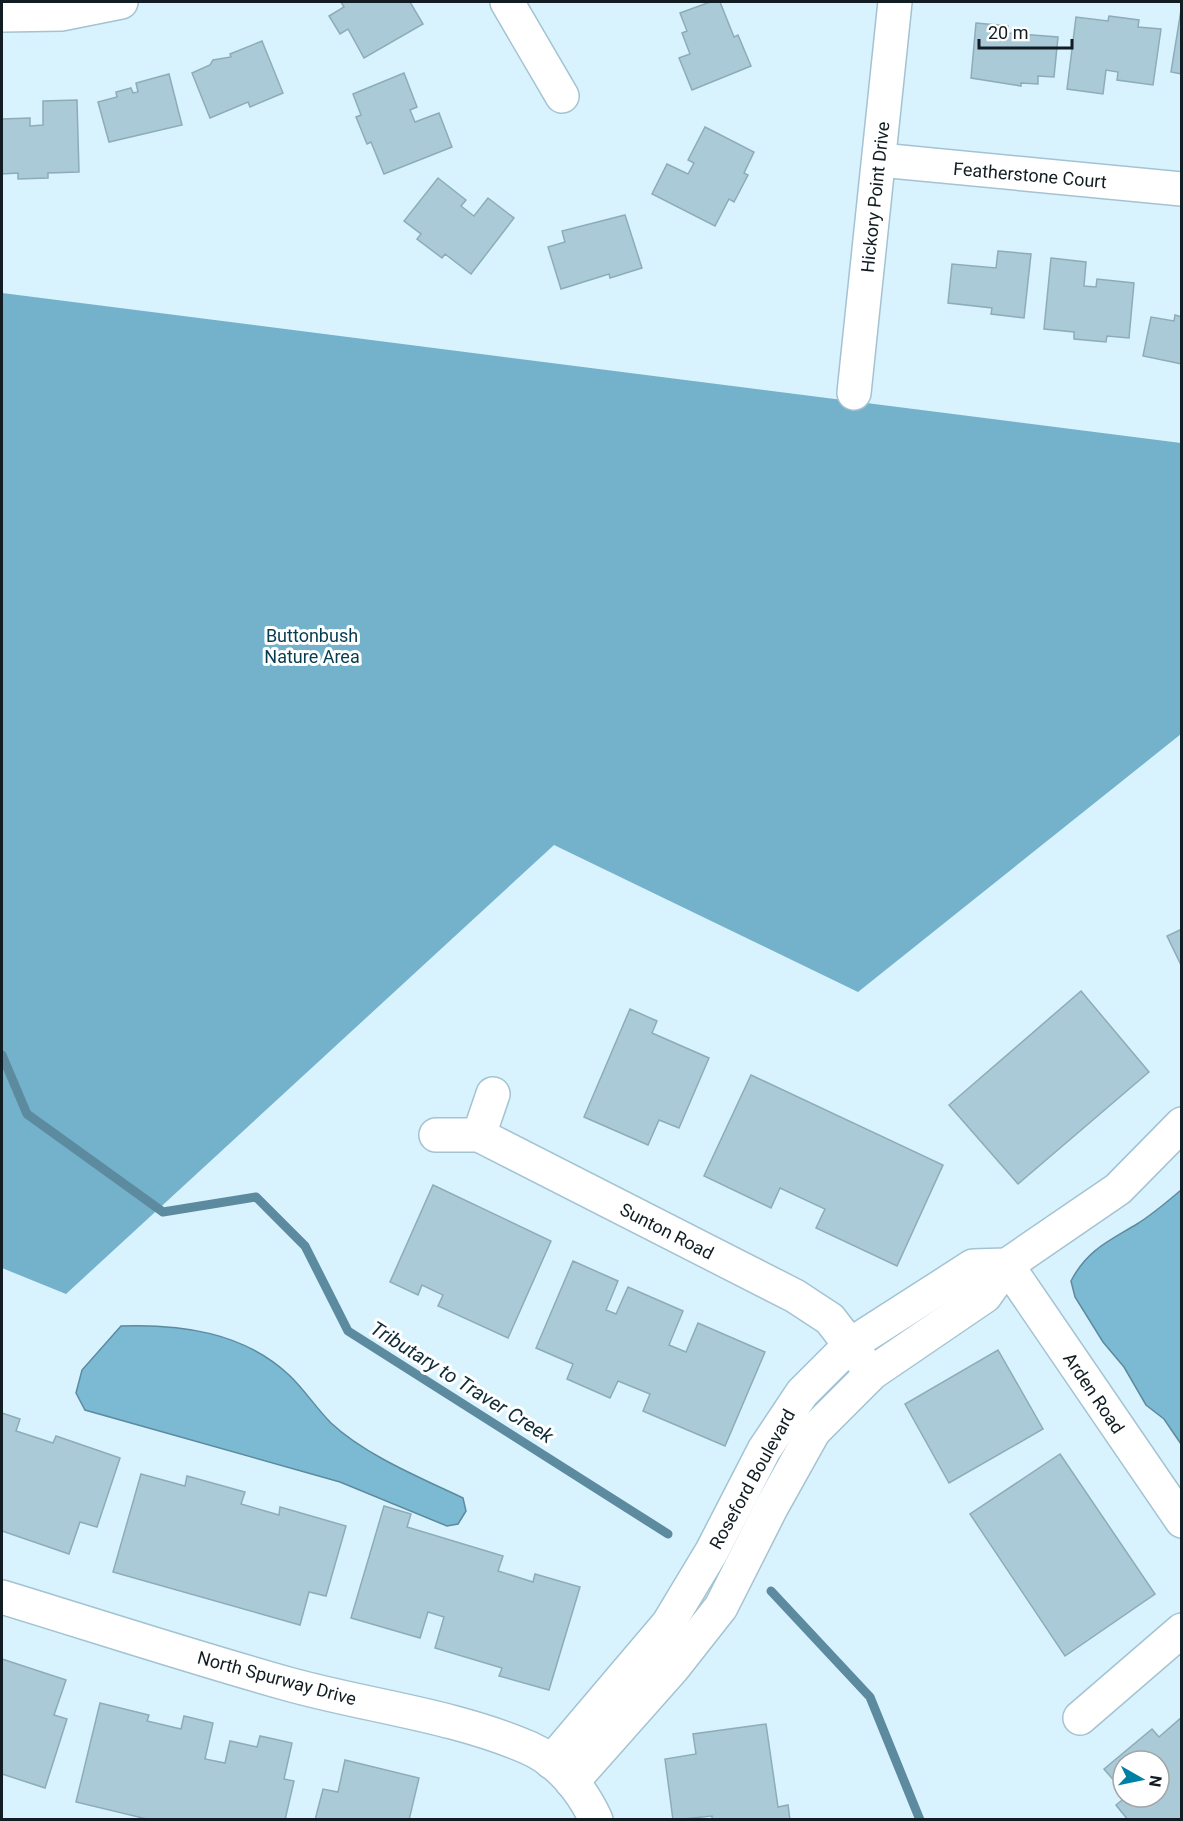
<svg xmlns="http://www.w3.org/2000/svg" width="1183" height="1821" font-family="Roboto,sans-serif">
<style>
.forest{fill:#74b1cb}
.water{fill:#7cbad4;stroke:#5c8b9f;stroke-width:1.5}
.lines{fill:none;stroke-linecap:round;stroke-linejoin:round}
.stream{stroke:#5c8b9f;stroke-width:9}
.building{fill:#aacad8;stroke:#8dacba;stroke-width:1.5}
.street-casing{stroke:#a4c3d2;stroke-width:36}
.street{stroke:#fff;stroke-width:33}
.labels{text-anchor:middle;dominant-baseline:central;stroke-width:6;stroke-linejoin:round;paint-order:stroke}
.street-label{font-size:18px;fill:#111d22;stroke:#fff}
.park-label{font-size:18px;fill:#053d50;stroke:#fff}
.water-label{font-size:20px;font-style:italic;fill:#0f2d39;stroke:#fff}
</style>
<rect width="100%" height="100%" fill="#d8f2fe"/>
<polygon class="forest" points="2,293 1181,443 1181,734 858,992 554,845 66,1294 2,1268"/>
<g class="water">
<path d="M1181,1190V1444L1164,1419L1146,1405L1124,1367L1103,1342L1075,1297L1071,1281C1087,1250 1109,1241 1137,1224C1153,1214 1167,1202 1181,1190Z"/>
<path d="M121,1326C181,1324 243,1332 289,1375C304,1389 316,1408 331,1423C365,1455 421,1478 463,1498L466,1511L458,1524L447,1526L340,1482L85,1410L76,1393L82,1370Z"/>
</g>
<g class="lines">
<g class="stream">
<polyline points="2,1055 27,1114 163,1212 256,1197 305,1246 348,1331 668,1534"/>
<polyline points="771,1591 870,1697 920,1820"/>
</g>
</g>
<g class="building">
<polygon points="341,2 410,2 423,24 364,58 348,29 340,34 329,16 344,7"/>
<polygon points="710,2 720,2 734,37 738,35 751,66 692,90 679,58 690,54 682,33 687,31 680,13"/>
<polygon points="1182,4 1182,74 1171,72"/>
<polygon points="1109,16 1139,20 1138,27 1161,29 1153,85 1117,80 1118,72 1106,70 1103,94 1067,89 1076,17 1108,21"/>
<polygon points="976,23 1008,26 1008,33 1058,37 1054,77 1038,76 1038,84 1021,83 1021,86 971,78"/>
<polygon points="262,41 283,93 250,107 248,102 210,118 192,73 210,65 213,60 231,57 230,54"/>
<polygon points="404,73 417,107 410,110 415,122 439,113 452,147 384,174 371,142 367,144 356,117 361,115 353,94"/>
<polygon points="169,74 182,125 109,142 98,102 117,97 116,92 131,88 133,93 138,92 136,83"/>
<polygon points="77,100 79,172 48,173 48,178 18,179 18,173 2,174 2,119 30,118 30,126 43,125 43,101"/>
<polygon points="705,127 754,152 744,173 748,175 734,202 729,199 715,226 652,194 667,164 688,174 694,163 688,160"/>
<polygon points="438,178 466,200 461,206 474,216 488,198 514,218 471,274 445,254 442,258 417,239 421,234 404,221"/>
<polygon points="625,215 642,268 610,278 609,274 561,289 548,247 565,242 562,231"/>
<polygon points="998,251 1031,254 1024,318 991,314 992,308 948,303 952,264 996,268"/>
<polygon points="1051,258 1086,262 1084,286 1096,287 1097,279 1134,283 1129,338 1107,336 1106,342 1074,339 1074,332 1044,329"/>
<polygon points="1175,315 1182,317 1182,364 1143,356 1151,317 1174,321"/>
<polygon points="1182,929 1182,967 1167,936"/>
<polygon points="1081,991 1149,1072 1018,1184 949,1105"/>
<polygon points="630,1009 657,1021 652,1033 709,1058 679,1128 659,1120 648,1145 584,1117"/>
<polygon points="751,1075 943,1165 897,1266 816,1228 825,1209 780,1188 771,1208 704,1176"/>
<polygon points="433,1185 551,1241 508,1338 438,1306 443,1295 422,1285 418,1295 390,1282"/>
<polygon points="573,1261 618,1281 606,1310 616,1314 628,1287 683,1311 669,1345 686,1352 698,1323 765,1352 725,1446 643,1411 650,1394 618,1381 610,1398 567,1379 573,1364 536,1348"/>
<polygon points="998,1350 1043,1429 949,1483 905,1404"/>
<polygon points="2,1413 20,1419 16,1431 53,1443 56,1436 120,1458 97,1527 80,1522 69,1554 2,1531"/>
<polygon points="1060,1454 1155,1594 1065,1656 970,1514"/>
<polygon points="141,1474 185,1486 187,1476 245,1492 241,1504 279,1515 280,1507 346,1526 326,1596 309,1592 300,1625 113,1572"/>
<polygon points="384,1506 411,1514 407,1527 503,1556 498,1571 533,1582 535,1574 580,1587 549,1690 499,1676 502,1668 435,1648 444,1617 428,1612 420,1638 351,1618"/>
<polygon points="2,1659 66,1680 54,1715 67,1719 45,1788 2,1774"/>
<polygon points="100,1703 149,1715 147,1721 181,1729 184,1716 213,1723 205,1759 225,1763 230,1741 257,1747 260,1736 292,1743 284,1779 294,1781 285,1820 151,1820 76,1802"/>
<polygon points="1182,1717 1182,1820 1128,1820 1116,1805 1126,1797 1159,1797 1159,1761 1123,1761 1123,1791 1104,1769 1152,1729 1159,1737"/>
<polygon points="766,1724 778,1807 788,1805 790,1820 712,1820 712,1816 673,1820 665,1759 696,1754 693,1734"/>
<polygon points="345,1760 419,1778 409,1820 315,1820 323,1789 338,1792"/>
</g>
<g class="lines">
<defs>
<g id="street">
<polyline points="507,2 562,96"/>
<polyline points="2,15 61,14 121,2"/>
<polyline points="880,160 1182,189"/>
<polyline points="854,393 895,2"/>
<polyline points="436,1135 479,1135 795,1296 830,1319 863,1362"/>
<polyline points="479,1135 493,1094"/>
<polyline points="1007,1265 1182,1521"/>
<path d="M2,1597C97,1626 192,1657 288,1684C367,1706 453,1715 529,1748C559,1761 583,1791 596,1820"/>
<polyline points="1080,1718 1182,1630"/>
<polyline points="551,1762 668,1624 712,1551 764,1450 802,1393 850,1345 973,1266 1007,1265"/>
<polyline points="572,1782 673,1668 721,1607 771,1508 814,1431 872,1373 985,1296 1007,1265 1118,1189 1182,1124"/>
</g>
</defs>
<use href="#street" class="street-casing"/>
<use href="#street" class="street"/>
</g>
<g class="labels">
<g class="street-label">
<text transform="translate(1030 175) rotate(5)">Featherstone Court</text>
<text transform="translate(875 197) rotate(-84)">Hickory Point Drive</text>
<text transform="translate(667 1231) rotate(27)">Sunton Road</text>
<text transform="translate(1094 1393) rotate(56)">Arden Road</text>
<text transform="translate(752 1479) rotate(-61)">Roseford Boulevard</text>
<text transform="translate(277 1678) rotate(15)">North Spurway Drive</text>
</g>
<g class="park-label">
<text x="312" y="635">Buttonbush<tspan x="312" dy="21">Nature Area</tspan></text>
</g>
<g class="water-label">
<text transform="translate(462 1382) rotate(32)">Tributary to Traver Creek</text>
</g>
</g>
<rect width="1183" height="1821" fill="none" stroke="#111d22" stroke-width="6"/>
<g transform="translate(1141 1779) rotate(99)"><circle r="28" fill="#ffffff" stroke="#a0a5a7" stroke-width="1.5"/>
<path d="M0-4.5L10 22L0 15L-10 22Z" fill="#0080a5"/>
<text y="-9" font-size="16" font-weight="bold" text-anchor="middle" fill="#111d22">N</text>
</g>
<path d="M979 39v9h93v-9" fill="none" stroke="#111d22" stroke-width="3"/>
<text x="988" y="39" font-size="18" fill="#111d22" stroke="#ffffff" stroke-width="4.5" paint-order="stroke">20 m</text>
</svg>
